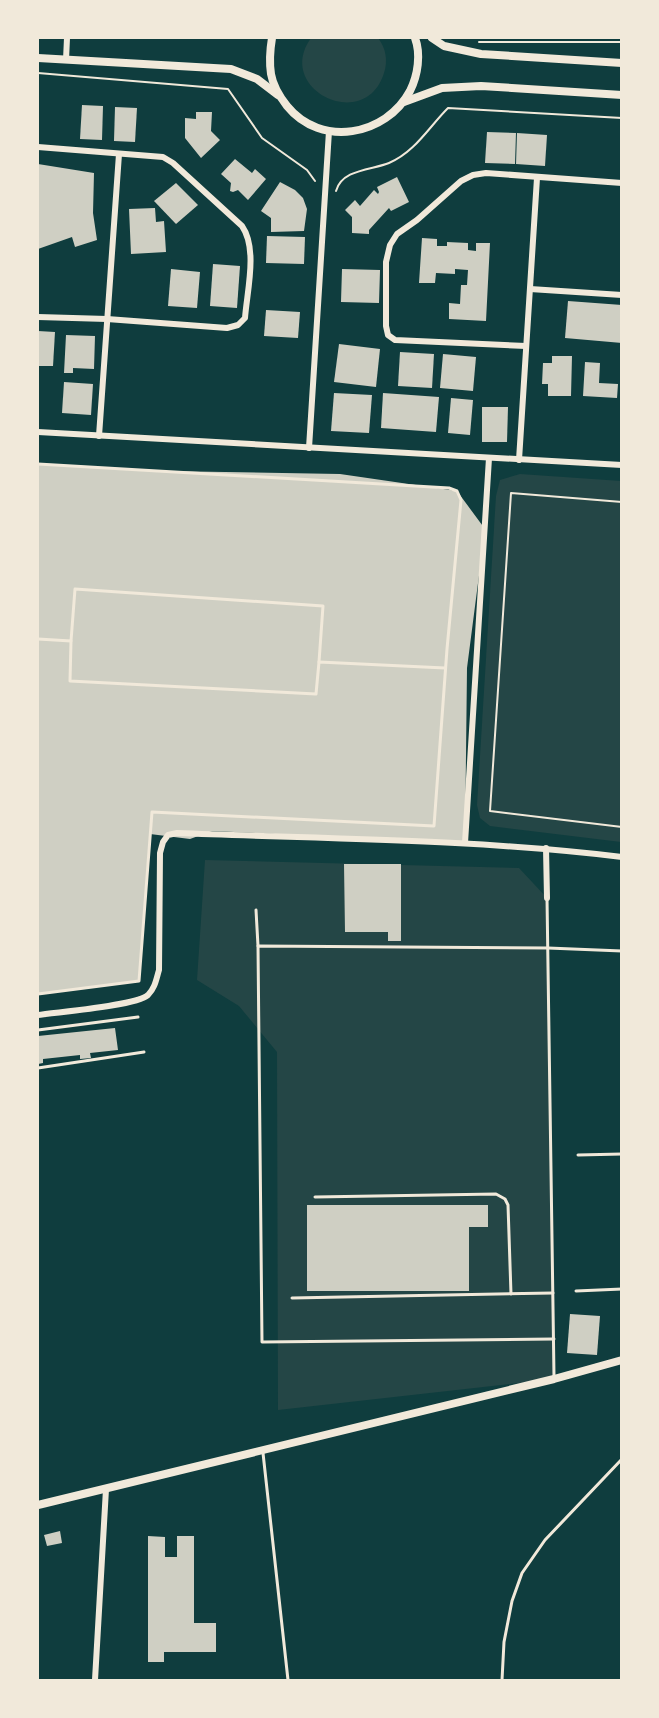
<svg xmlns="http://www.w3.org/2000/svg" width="659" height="1718" font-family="'Times New Roman',serif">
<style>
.green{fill:#244646}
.building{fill:#cfcfc3}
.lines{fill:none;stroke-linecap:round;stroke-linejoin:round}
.path{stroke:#f1e9da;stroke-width:2}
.service{stroke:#f1e9da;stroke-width:3}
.minor{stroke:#f1e9da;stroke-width:6}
.tertiary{stroke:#f1e9da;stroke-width:8}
</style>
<rect width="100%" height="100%" fill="#0f3d3e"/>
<g class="green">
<path d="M311,38H378C386,48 388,61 384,73C365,134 274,89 311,38Z"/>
<polygon points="520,474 621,481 621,842 490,826 480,818 477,805 496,496 500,480"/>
<polygon points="205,860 519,868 547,898 554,1379 278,1410 277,1052 239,1006 197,980"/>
</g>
<g class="building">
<polygon points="82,105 103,106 102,140 80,139"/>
<polygon points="115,107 137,108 135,142 114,141"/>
<polygon points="196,112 212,112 211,131 220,140 201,158 185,138 185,118 196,119"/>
<polygon points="487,132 516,133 515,164 485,163"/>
<polygon points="517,133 547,135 545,166 516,164"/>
<polygon points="235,159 252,173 255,169 266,179 248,200 238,190 233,192 230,191 231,183 221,174"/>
<polygon points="38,164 94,173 93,213 97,240 75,247 72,237 38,249"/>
<polygon points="397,177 409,202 391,211 389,208 369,230 369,234 352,233 352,217 345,210 355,200 360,206 374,190 378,194 379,192 377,187"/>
<polygon points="280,182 295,190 303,198 307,209 304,231 271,232 271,218 261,211"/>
<polygon points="176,183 198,205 176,224 154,201"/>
<polygon points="155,208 156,222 164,221 166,252 131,254 129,209"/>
<polygon points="267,236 305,237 304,264 266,263"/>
<polygon points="422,238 437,239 437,246 447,246 447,242 468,243 468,250 476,251 476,243 490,243 486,321 449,319 449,303 460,304 461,285 467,285 468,270 455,269 455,274 436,273 435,283 419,283"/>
<polygon points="213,264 240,266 237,308 210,306"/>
<polygon points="171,269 200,272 197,308 168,306"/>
<polygon points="342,269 380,270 379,303 341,302"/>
<polygon points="568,301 622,305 622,343 565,338"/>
<polygon points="266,310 300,312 298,338 264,336"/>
<polygon points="38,331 55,332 53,366 38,366"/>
<polygon points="66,335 95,336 94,369 73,368 73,373 64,373"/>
<polygon points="339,344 380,349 376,387 334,382"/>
<polygon points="400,352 434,354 432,388 398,386"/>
<polygon points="443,354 476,357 473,391 440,388"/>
<polygon points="552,356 572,356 571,396 548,396 548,384 542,384 543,363 552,363"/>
<polygon points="585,362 600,363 599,383 618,384 617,398 583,396"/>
<polygon points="64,382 93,384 91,415 62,413"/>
<polygon points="334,393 372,395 369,433 331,431"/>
<polygon points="383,393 439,397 436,432 381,428"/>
<polygon points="451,398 473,400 470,435 448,433"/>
<polygon points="482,407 508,407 507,442 482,442"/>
<polygon points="38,464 163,471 340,474 457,491 485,529 467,668 465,843 212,831 190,839 150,834 139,981 38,994"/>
<polygon points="344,864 401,864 401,941 388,941 388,932 345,932"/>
<polygon points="115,1028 118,1050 90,1053 91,1058 80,1059 80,1055 43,1059 43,1063 38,1064 38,1036"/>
<polygon points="307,1205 488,1205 488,1227 469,1227 469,1291 307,1291"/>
<polygon points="570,1314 600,1316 597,1355 567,1353"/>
<polygon points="60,1531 62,1543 47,1546 44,1535"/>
<polygon points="148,1536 165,1537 165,1557 177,1557 177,1536 194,1536 194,1623 216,1623 216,1652 164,1652 164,1662 148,1662"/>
</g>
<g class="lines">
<g class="path">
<polyline points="479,42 621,42"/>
<polyline points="38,73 228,89 262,138 307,170 315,181"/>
<path d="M336,191C342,169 372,170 389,163C415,152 429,127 448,108L622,118"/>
<polyline points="622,502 511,493 490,811 622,827"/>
</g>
<g class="service">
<polyline points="38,464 449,488 457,491 461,500 447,649 434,826 152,812 139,981 38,994"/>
<polyline points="38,639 71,641 75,589 323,606 319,662"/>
<polyline points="71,641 70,681 316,694 319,662 445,668"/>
<polyline points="547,898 554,1376"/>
<polyline points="256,910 258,946"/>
<polyline points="38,1030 138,1017"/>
<polyline points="38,1068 144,1052"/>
<polyline points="578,1155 622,1154"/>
<polyline points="315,1197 496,1194 505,1199 508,1205 511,1294"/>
<polyline points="576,1291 622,1289"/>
<polyline points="292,1298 553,1293"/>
<polyline points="554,1339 262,1342 258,946 548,948 622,951"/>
<polyline points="263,1453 288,1680"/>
<polyline points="502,1680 504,1642 512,1601 522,1573 545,1540 622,1459"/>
</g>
<g class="minor">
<polyline points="66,60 67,38"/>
<path d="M38,147L163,157L173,163L242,226C258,249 247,291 245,318L238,325L227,328L107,319L38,317"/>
<polyline points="530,289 622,295"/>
<polyline points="526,346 395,340 388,335 386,326 386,262 390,245 397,234 417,220 461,181 473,175 486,173 622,183"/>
<polyline points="38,432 622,465"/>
<polyline points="99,436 119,154"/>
<polyline points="309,448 329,131"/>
<polyline points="519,460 537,178"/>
<polyline points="465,843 489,458"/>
<polyline points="546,848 547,898"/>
<path d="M38,1015C57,1012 136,1006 148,995C155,988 156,980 159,970L160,853L163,842L168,835L177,833C325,839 474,839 622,857"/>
<polyline points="95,1680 106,1489"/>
</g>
<g class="tertiary">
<path d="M272,38C270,50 269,61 271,74C273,86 280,97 287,106C321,148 386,136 410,91C418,75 421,54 415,38"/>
<polyline points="432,38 444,46 481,54 622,63"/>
<polyline points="38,58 231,69 257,79 278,95"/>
<polyline points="404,102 442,88 481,86 622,95"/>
<polyline points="38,1505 554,1379 622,1360"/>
</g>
</g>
<rect width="659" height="1718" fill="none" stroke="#f1e9da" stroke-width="78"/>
</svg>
